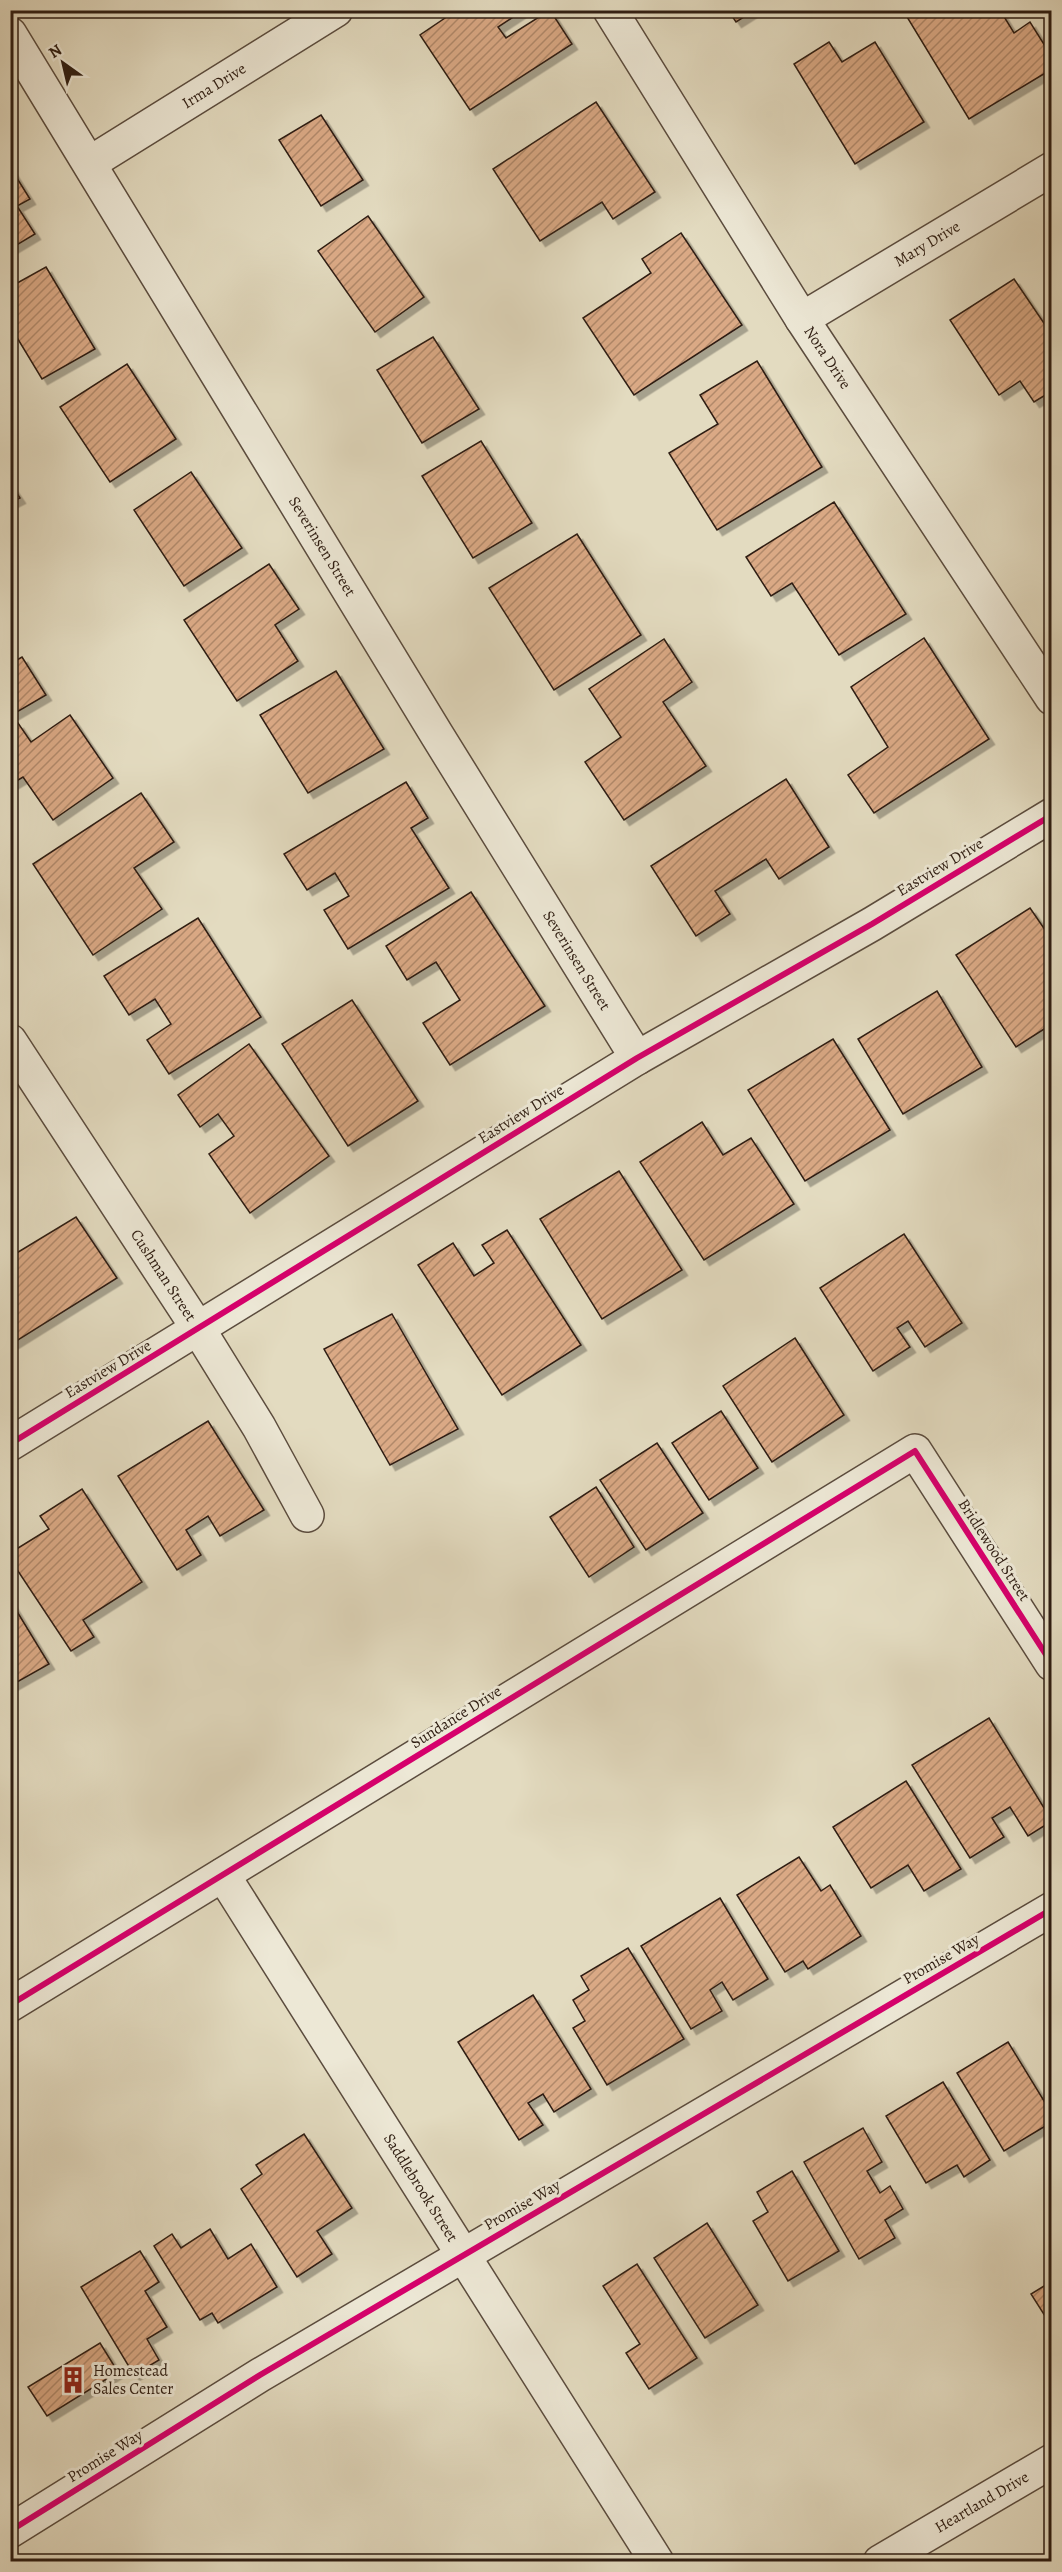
<svg xmlns="http://www.w3.org/2000/svg" width="1062" height="2572" font-family="Alegreya,serif">
<style>
.building{fill:url(#building-hatch);stroke:#2e1d12;stroke-width:1.5;filter:url(#shadow)}
.lines{fill:none;stroke-linecap:round;stroke-linejoin:round}
.minor-casing{stroke:#5b4c3e;stroke-width:36}
.minor{stroke:#ede8d6;stroke-width:33}
.cycleway-casing{stroke:#ede8d6;stroke-width:10}
.cycleway{stroke:#d6006c;stroke-width:6}
.labels{text-anchor:middle;dominant-baseline:central;stroke-width:6;stroke-linejoin:round;paint-order:stroke}
.street-label{font-size:16px;fill:#2e1d12;stroke:#ede8d6}
.poi-label{font-size:16px;fill:#2e1d12;stroke:#ede8d6;text-anchor:start}
</style>
<defs>
<pattern id="building-hatch" width="6" height="6" patternUnits="userSpaceOnUse" patternTransform="scale(1.5)"><rect width="6" height="6" fill="#daa985"/><path d="M-1 1l2-2M0 6l6-6M5 7l2-2" fill="none" stroke="#b1896b"/></pattern>
<filter id="shadow"><feDropShadow dx="5.5" dy="5.5" stdDeviation="0" flood-color="#0004"/></filter>
</defs>
<rect width="100%" height="100%" fill="#e3dbc0"/>
<filter id="stains"><feTurbulence type="fractalNoise" baseFrequency=".00333" numOctaves="4"/><feColorMatrix values="0 0 0 0 .2 0 0 0 0 .09 0 0 0 0 .02 0 0 0 .5 -.17"/></filter>
<radialGradient id="worn" r=".72"><stop offset=".6" stop-color="#630" stop-opacity="0"/><stop offset="1" stop-color="#630" stop-opacity=".3"/></radialGradient>
<g class="building">
<polygon points="457,10 524,10 498,27 506,38 550,10 572,44 470,110 420,35"/>
<polygon points="728,10 755,10 736,22"/>
<polygon points="907,10 1000,10 1014,33 1030,22 1052,57 1052,69 969,119 904,12"/>
<polygon points="829,42 842,62 875,42 924,122 855,164 794,64"/>
<polygon points="596,102 655,192 613,219 602,202 540,241 493,169"/>
<polygon points="321,115 363,180 321,206 279,140"/>
<polygon points="10,167 30,199 17,206 35,234 10,249"/>
<polygon points="368,216 424,297 375,332 318,251"/>
<polygon points="681,233 742,325 634,395 583,318 651,273 642,259"/>
<polygon points="46,267 95,349 42,379 10,326 10,287"/>
<polygon points="1014,279 1052,335 1052,391 1034,402 1020,381 999,395 950,320"/>
<polygon points="433,337 479,409 422,443 377,370"/>
<polygon points="757,361 822,467 717,530 669,453 718,424 700,395"/>
<polygon points="127,364 176,439 110,482 60,407"/>
<polygon points="481,441 532,523 473,558 422,476"/>
<polygon points="191,472 242,548 184,586 134,510"/>
<polygon points="10,483 20,498 10,503"/>
<polygon points="834,502 906,614 839,655 792,583 771,596 746,557"/>
<polygon points="577,534 641,635 554,690 489,588"/>
<polygon points="269,564 299,609 275,625 298,661 237,701 184,620"/>
<polygon points="924,638 989,739 874,813 848,775 888,747 851,687"/>
<polygon points="664,639 692,682 663,702 706,766 624,820 585,762 621,737 589,689"/>
<polygon points="22,657 46,695 10,716 10,664"/>
<polygon points="336,671 384,749 308,793 260,715"/>
<polygon points="70,715 113,778 53,820 23,777 10,785 10,728 18,723 31,742"/>
<polygon points="786,779 829,847 779,879 766,859 715,891 730,914 696,936 651,866"/>
<polygon points="406,782 428,818 411,828 449,888 348,949 324,910 349,896 335,873 307,890 284,854"/>
<polygon points="141,793 174,842 134,868 162,909 93,955 33,864"/>
<polygon points="471,892 545,1006 450,1065 423,1023 460,1000 436,962 407,980 386,946"/>
<polygon points="1030,908 1052,940 1052,1024 1016,1047 956,955"/>
<polygon points="198,918 261,1017 169,1074 147,1040 171,1024 155,999 129,1015 104,976"/>
<polygon points="937,991 982,1067 903,1114 858,1039"/>
<polygon points="352,1000 418,1101 348,1146 282,1044"/>
<polygon points="833,1039 890,1130 805,1181 748,1090"/>
<polygon points="249,1044 329,1156 250,1213 209,1154 234,1136 218,1114 200,1127 178,1095"/>
<polygon points="702,1122 723,1155 751,1138 794,1204 704,1260 640,1162"/>
<polygon points="619,1171 682,1270 602,1319 540,1219"/>
<polygon points="76,1217 117,1278 10,1345 10,1257"/>
<polygon points="507,1230 581,1345 502,1395 418,1265 453,1243 474,1276 494,1263 482,1245"/>
<polygon points="904,1234 962,1323 925,1347 908,1321 897,1328 910,1347 873,1371 820,1288"/>
<polygon points="392,1314 458,1429 390,1465 324,1349"/>
<polygon points="795,1338 844,1415 772,1462 723,1386"/>
<polygon points="721,1411 758,1468 709,1500 672,1443"/>
<polygon points="208,1421 264,1510 220,1536 208,1516 186,1530 201,1555 177,1570 118,1476"/>
<polygon points="657,1443 703,1513 646,1550 600,1480"/>
<polygon points="596,1487 634,1547 589,1577 550,1517"/>
<polygon points="82,1489 142,1582 83,1620 94,1637 71,1651 10,1559 10,1553 49,1529 40,1516"/>
<polygon points="10,1600 49,1664 10,1686"/>
<polygon points="989,1718 1052,1821 1028,1836 1010,1807 992,1818 1004,1837 970,1858 912,1765"/>
<polygon points="906,1781 961,1869 924,1891 908,1865 871,1888 833,1827"/>
<polygon points="799,1857 821,1891 830,1885 861,1936 808,1969 803,1961 785,1972 737,1895"/>
<polygon points="720,1898 768,1979 733,2000 722,1982 710,1990 722,2011 691,2029 641,1946"/>
<polygon points="628,1948 684,2039 607,2085 573,2028 585,2021 573,2000 589,1990 581,1976"/>
<polygon points="533,1995 591,2089 554,2112 543,2094 528,2103 543,2125 519,2140 458,2042"/>
<polygon points="1008,2042 1052,2114 1052,2122 1004,2151 957,2073"/>
<polygon points="943,2082 990,2160 964,2177 957,2165 926,2183 886,2116"/>
<polygon points="863,2128 882,2162 867,2171 880,2193 890,2186 903,2209 885,2220 895,2238 859,2259 804,2162"/>
<polygon points="304,2134 352,2208 317,2231 332,2254 297,2277 241,2189 262,2174 256,2165"/>
<polygon points="792,2171 839,2251 788,2281 753,2221 768,2212 757,2192"/>
<polygon points="707,2223 758,2305 705,2338 654,2258"/>
<polygon points="210,2229 228,2259 251,2244 277,2287 218,2323 212,2313 200,2320 154,2246 172,2234 181,2248"/>
<polygon points="140,2251 159,2282 145,2291 167,2327 147,2339 159,2360 134,2375 81,2287"/>
<polygon points="1052,2258 1052,2271 1046,2262"/>
<polygon points="637,2264 697,2358 649,2389 626,2353 640,2344 603,2286"/>
<polygon points="1052,2281 1052,2327 1031,2294"/>
<polygon points="100,2343 118,2372 47,2416 28,2387"/>
</g>
<g class="lines">
<defs>
<g id="minor">
<path id="s1" d="M610,10L802,319L1052,698"/>
<path id="s2" d="M10,34L437,735L637,1058"/>
<path id="s3" d="M90,163L336,10"/>
<path id="s4" d="M802,319L1052,169"/>
<path id="s5" d="M10,1041L199,1330L259,1427L307,1515"/>
<polyline points="10,1444 637,1058 872,924 1052,815"/>
<path id="s6" d="M223,1875L657,2562"/>
<polyline points="10,2005 915,1451 1052,1664"/>
<polyline points="10,2531 260,2375 1052,1909"/>
<path id="s7" d="M880,2562L1052,2461"/>
</g>
</defs>
<use href="#minor" class="minor-casing"/>
<use href="#minor" class="minor"/>
<defs>
<g id="cycleway">
<polyline points="10,1444 637,1058 872,924 1052,815"/>
<polyline points="10,2005 915,1451 1052,1664"/>
<polyline points="10,2531 260,2375 1052,1909"/>
</g>
</defs>
<use href="#cycleway" class="cycleway-casing"/>
<use href="#cycleway" class="cycleway"/>
</g>
<defs>
<symbol id="building-bare" viewBox="-9 -9 18 18"><path d="M-4-6H4V6H1V3H-1V6H-4ZM-2.5-4.3h1.7v1.8h-1.7ZM.8-4.3h1.7v1.8H.8ZM-2.5-1h1.7V.8h-1.7ZM.8-1h1.7V.8H.8Z" fill="#8f2418" stroke="#ede8d6" stroke-width="2.5" paint-order="stroke"/></symbol>
</defs>
<g fill-rule="evenodd">
<use href="#building-bare" x="54" y="2361" width="38" height="38"/>
</g>
<g class="labels">
<g class="street-label">
<text stroke="none"><textPath href="#s3" startOffset="146">Irma Drive</textPath></text>
<text stroke="none"><textPath href="#s4" startOffset="146">Mary Drive</textPath></text>
<text stroke="none"><textPath href="#s1" startOffset="410">Nora Drive</textPath></text>
<text stroke="none"><textPath href="#s2" startOffset="600">Severinsen Street</textPath></text>
<text transform="translate(940 867) rotate(-31)">Eastview Drive</text>
<text stroke="none"><textPath href="#s2" startOffset="1086">Severinsen Street</textPath></text>
<text transform="translate(521 1114) rotate(-32)">Eastview Drive</text>
<text stroke="none"><textPath href="#s5" startOffset="280">Cushman Street</textPath></text>
<text transform="translate(108 1369) rotate(-31)">Eastview Drive</text>
<text transform="translate(994 1550) rotate(57)">Bridlewood Street</text>
<text transform="translate(456 1717) rotate(-32)">Sundance Drive</text>
<text transform="translate(941 1959) rotate(-30)">Promise Way</text>
<text stroke="none"><textPath href="#s6" startOffset="370">Saddlebrook Street</textPath></text>
<text transform="translate(522 2205) rotate(-30)">Promise Way</text>
<text transform="translate(105 2456) rotate(-32)">Promise Way</text>
<text stroke="none"><textPath href="#s7" startOffset="118">Heartland Drive</textPath></text>
</g>
<g class="poi-label">
<text x="93" y="2371">Homestead<tspan x="93" dy="18">Sales Center</tspan></text>
</g>
</g>
<rect width="1062" height="2572" fill="none" stroke="#e3dbc0" stroke-width="36"/>
<rect x="12" y="12" width="1038" height="2548" fill="none" stroke="#2e1d12" stroke-width="3"/>
<rect x="18" y="18" width="1026" height="2536" fill="none" stroke="#2e1d12" stroke-width="1.5"/>
<g transform="translate(63 63) rotate(326)" stroke="#ede8d6" stroke-width="4.5" paint-order="stroke">
<path d="M0-4.5L10 22L0 15L-10 22Z" fill="#2e1d12"/>
<text y="-9" font-size="16" font-weight="bold" text-anchor="middle" fill="#2e1d12">N</text>
</g>
<rect width="100%" height="100%" filter="url(#stains)"/>
<rect width="100%" height="100%" fill="url(#worn)"/>
</svg>
